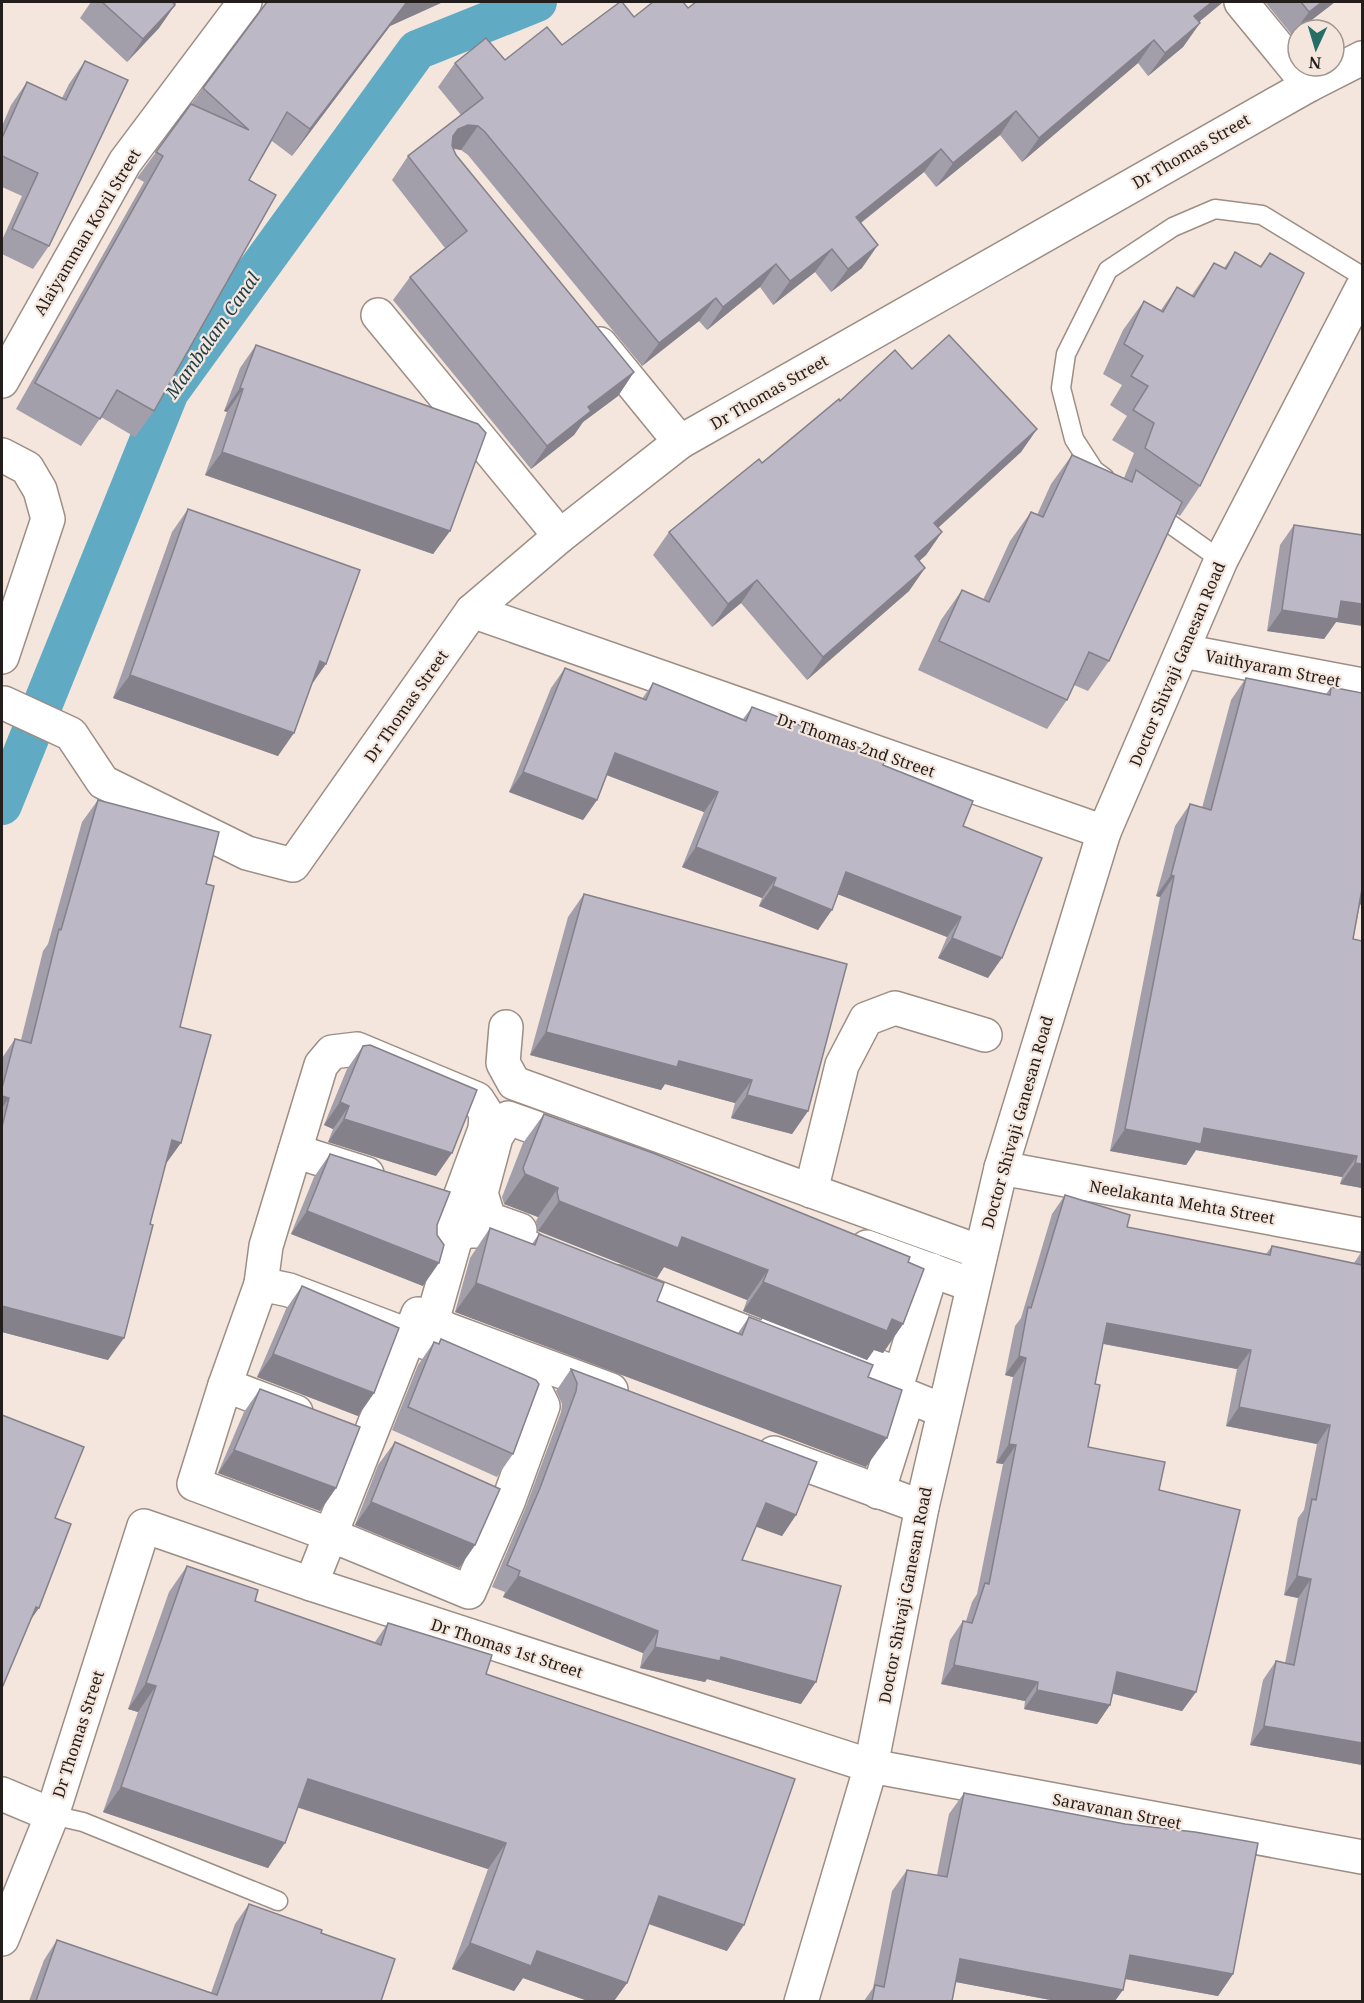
<svg xmlns="http://www.w3.org/2000/svg" width="1364" height="2003" font-family="'Noto Serif',serif">
<style>
.lines{fill:none;stroke-linecap:round;stroke-linejoin:round}
.canal{stroke:#60aac4;stroke-width:40}
.service-casing{stroke:#9c8e85;stroke-width:21}
.minor-casing{stroke:#9c8e85;stroke-width:36}
.tertiary-casing{stroke:#9c8e85;stroke-width:36}
.service{stroke:#fff;stroke-width:18}
.minor{stroke:#fff;stroke-width:33}
.tertiary{stroke:#fff;stroke-width:33}
.wall{fill:#a29eaa}
.shaded-wall{fill:#84818b}
.building{fill:#bcb8c6;stroke:#84818b;stroke-width:1.5}
.labels{text-anchor:middle;dominant-baseline:central;stroke-width:4.5;stroke-linejoin:round;paint-order:stroke}
.street-label{font-size:16px;fill:#231e1b;stroke:#f4e6dc}
.water-label{font-size:18px;font-style:italic;fill:#1b3e4a;stroke:#f4e6dc}
</style>
<rect width="100%" height="100%" fill="#f4e6dc"/>
<g class="lines">
<polyline class="canal" points="2,805 169,392 417,50 537,2"/>
<defs>
<g id="service">
<polyline points="1105,478 1094,470 1074,439 1061,388 1066,354 1108,270 1173,227 1215,209 1262,215 1362,276"/>
<polyline points="1152,511 1221,560"/>
<polyline points="52,1815 83,1822 278,1901"/>
</g>
<g id="minor">
<polyline points="1241,2 1309,85"/>
<polyline points="378,315 560,536"/>
<polyline points="600,344 680,442"/>
<polyline points="2,381 125,162 245,2"/>
<polyline points="2,455 27,468 40,490 48,519 2,657"/>
<polyline points="472,611 1104,832"/>
<polyline points="1183,651 1362,685"/>
<polyline points="4,703 71,734 103,782 247,853 293,865 472,611 560,536 680,442 1309,85 1362,58"/>
<polyline points="506,1027 503,1063 514,1083 980,1252"/>
<polyline points="295,1151 367,1174"/>
<polyline points="1001,1168 1362,1235"/>
<polyline points="811,1191 842,1065 866,1019 895,1008 985,1035"/>
<polyline points="520,1230 489,1219 481,1193 496,1137 508,1118 576,1142"/>
<polyline points="867,1247 972,1285"/>
<polyline points="530,1248 482,1231 467,1231 456,1237 435,1311 436,1322 446,1329 611,1390"/>
<polyline points="617,1282 781,1346"/>
<polygon points="261,1284 289,1290 410,1336 534,1388 543,1406 508,1502 469,1592 331,1535 194,1484 225,1385"/>
<polyline points="261,1284 266,1246 321,1065 332,1052 357,1049 477,1099 486,1113 485,1129 439,1254"/>
<polyline points="776,1328 893,1372"/>
<polyline points="900,1375 932,1270"/>
<polyline points="860,1377 944,1411"/>
<polyline points="225,1385 296,1412"/>
<polyline points="774,1453 922,1507"/>
<polyline points="878,1492 908,1397"/>
<polyline points="311,1584 418,1314"/>
<polyline points="2,1794 52,1815"/>
<polyline points="2,1939 52,1815 144,1526 311,1584 871,1766 1362,1857"/>
</g>
<polyline id="tertiary" points="801,2002 871,1766 922,1507 1001,1168 1104,832 1221,560 1362,288"/>
</defs>
<use href="#service" class="service-casing"/>
<use href="#minor" class="minor-casing"/>
<use href="#tertiary" class="tertiary-casing"/>
<use href="#service" class="service"/>
<use href="#minor" class="minor"/>
<use href="#tertiary" class="tertiary"/>
</g>
<g class="wall">
<polygon points="91,2 177,2 159,28 127,62 80,18"/>
<polygon points="267,2 443,2 390,26 292,156 272,141 249,180 154,411 135,437 101,417 81,446 16,409 144,182 137,178 203,88"/>
<polygon points="696,2 1223,2 1199,22 1200,23 1183,47 1148,76 1138,63 1022,162 1000,135 936,187 924,172 861,223 862,268 831,292 815,272 773,305 760,287 707,330 699,321 642,366 468,155 461,150 453,149 456,155 634,372 618,396 583,422 574,435 531,469 393,300 410,277 445,248 392,180 408,156 461,115 438,87 455,63 505,60 562,45 634,17 688,8"/>
<polygon points="1265,2 1335,2 1292,35"/>
<polygon points="85,61 49,246 33,269 2,254 2,240 22,196 2,187 2,126 11,105 27,82 62,98 69,84"/>
<polygon points="1235,252 1260,266 1270,253 1200,486 1180,516 1177,514 1109,661 1088,691 1074,685 1067,700 1047,729 918,670 941,620 962,590 983,600 1010,541 1031,512 1037,515 1051,484 1072,455 1128,480 1124,478 1134,453 1112,440 1127,416 1110,405 1122,385 1103,374 1123,330 1144,301 1161,310 1177,287 1192,295 1214,263 1224,268"/>
<polygon points="256,345 450,531 433,554 205,475 227,412 224,411 240,368"/>
<polygon points="912,369 1037,429 1021,452 938,528 942,532 926,555 919,561 925,568 909,591 807,680 741,603 712,627 653,555 669,532 762,463 840,401"/>
<polygon points="188,509 312,683 278,756 113,698 172,532"/>
<polygon points="1294,525 1336,622 1324,639 1267,631 1280,545"/>
<polygon points="565,668 642,699 653,683 743,719 752,707 883,765 963,826 988,978 938,958 947,937 838,894 818,930 759,906 762,898 682,867 704,812 607,775 597,800 583,820 509,792 551,688"/>
<polygon points="1246,678 1326,694 1331,687 1360,904 1353,939 1362,1188 1340,1184 1342,1177 1196,1150 1186,1165 1110,1151 1160,897 1156,896 1175,826 1190,804 1202,808 1231,700"/>
<polygon points="98,800 206,884 180,1027 166,1163 150,1224 108,1360 2,1332 2,1058 15,1039 21,1040 43,951 48,944 82,822"/>
<polygon points="584,894 808,1111 792,1134 731,1118 735,1103 665,1084 661,1090 530,1055 568,917"/>
<polygon points="363,1046 436,1176 328,1142 333,1129 324,1125 347,1069"/>
<polygon points="544,1114 908,1262 903,1324 883,1353 874,1350 867,1360 743,1311 747,1300 664,1267 657,1278 538,1231 536,1221 538,1217 504,1204 502,1197 523,1143"/>
<polygon points="330,1154 437,1225 423,1286 291,1234 314,1177"/>
<polygon points="1065,1195 1127,1227 1266,1254 1272,1246 1354,1263 1362,1251 1362,1765 1250,1745 1263,1680 1276,1661 1285,1663 1298,1598 1284,1595 1298,1518 1304,1510 1317,1444 1226,1426 1237,1369 1103,1344 1095,1384 1088,1447 1159,1490 1196,1692 1182,1711 1113,1694 1110,1705 1097,1724 1024,1709 1025,1701 941,1684 950,1640 963,1621 966,1621 972,1602 977,1594 1003,1464 996,1463 1013,1377 1005,1375 1015,1326 1021,1318 1052,1214"/>
<polygon points="490,1228 532,1244 539,1234 657,1301 738,1333 749,1317 868,1377 866,1467 455,1312 470,1258"/>
<polygon points="302,1286 374,1393 358,1416 257,1377 286,1309"/>
<polygon points="441,1339 513,1454 497,1477 392,1430 418,1365 434,1342 438,1344"/>
<polygon points="571,1369 796,1515 782,1536 756,1526 742,1560 801,1704 707,1679 705,1682 640,1668 643,1653 503,1597 505,1592 492,1587 525,1509 561,1412 562,1404 556,1391"/>
<polygon points="260,1389 336,1488 320,1511 218,1473 244,1412"/>
<polygon points="395,1442 475,1545 459,1568 355,1525 378,1465"/>
<polygon points="187,1566 255,1601 375,1642 388,1623 486,1674 727,1951 648,1924 627,1983 614,2001 588,2001 523,1978 514,1991 452,1969 488,1869 298,1807 268,1868 103,1812 138,1712 128,1709 169,1592"/>
<polygon points="964,1793 1233,1974 1218,1996 1125,1979 1056,2001 956,1982 952,2001 864,2001 873,1988 892,1891 907,1870 937,1875 949,1814"/>
<polygon points="249,1904 321,1933 381,2001 29,2001 44,1960 57,1940 211,1993 235,1924"/>
</g>
<g class="shaded-wall">
<polygon points="407,2 443,2 390,26 292,156 310,129"/>
<polygon points="1212,2 1223,2 1177,40 1194,16"/>
<polygon points="1322,2 1335,2 1292,35 1309,12"/>
<polygon points="175,5 159,28 127,62 143,39"/>
<polygon points="1200,23 1183,47 1148,76 1165,53"/>
<polygon points="1154,40 1138,63 1022,162 1039,138"/>
<polygon points="1016,111 1000,135 936,187 953,163"/>
<polygon points="468,125 478,126 461,150 452,148 437,160 458,129"/>
<polygon points="941,149 924,172 839,240 856,217"/>
<polygon points="878,245 862,268 831,292 848,269"/>
<polygon points="832,249 815,272 773,305 790,281"/>
<polygon points="776,264 760,287 707,330 723,307"/>
<polygon points="716,298 699,321 642,366 659,343"/>
<polygon points="634,372 618,396 583,422 574,435 531,469 547,446 588,407"/>
<polygon points="240,388 243,389 227,412 224,411"/>
<polygon points="1037,429 1021,452 918,546 934,523"/>
<polygon points="222,452 450,531 433,554 205,475"/>
<polygon points="942,532 926,555 899,579 915,556"/>
<polygon points="925,568 909,591 807,680 823,657"/>
<polygon points="757,580 741,603 712,627 728,604"/>
<polygon points="1341,601 1362,604 1362,626 1336,622 1324,639 1267,631 1282,610"/>
<polygon points="320,661 326,664 310,687"/>
<polygon points="130,675 294,733 278,756 113,698"/>
<polygon points="615,753 718,792 704,812 601,773"/>
<polygon points="523,772 597,800 583,820 509,792"/>
<polygon points="696,847 776,878 762,898 682,867"/>
<polygon points="846,872 961,917 947,937 832,892"/>
<polygon points="1171,875 1174,876 1160,897 1156,896"/>
<polygon points="1362,883 1362,905 1349,902"/>
<polygon points="773,886 832,910 818,930 759,906"/>
<polygon points="952,938 1002,958 988,978 938,958"/>
<polygon points="546,1032 679,1061 752,1080 735,1103 665,1084 661,1090 530,1055"/>
<polygon points="747,1095 808,1111 792,1134 731,1118"/>
<polygon points="2,1096 9,1098 2,1108"/>
<polygon points="340,1102 349,1106 333,1129 324,1125"/>
<polygon points="344,1119 452,1153 436,1176 328,1142"/>
<polygon points="1204,1128 1357,1156 1342,1177 1196,1150 1186,1165 1110,1151 1125,1129"/>
<polygon points="172,1140 181,1143 165,1165"/>
<polygon points="1355,1163 1362,1164 1362,1188 1340,1184"/>
<polygon points="525,1174 558,1188 538,1217 504,1204"/>
<polygon points="559,1201 682,1237 768,1270 747,1300 664,1267 657,1278 538,1231"/>
<polygon points="307,1211 439,1263 423,1286 291,1234"/>
<polygon points="763,1282 892,1319 903,1324 883,1353 874,1350 867,1360 743,1311"/>
<polygon points="476,1283 887,1438 866,1467 455,1312"/>
<polygon points="2,1306 124,1338 108,1360 2,1332"/>
<polygon points="1107,1323 1251,1350 1237,1369 1094,1342"/>
<polygon points="273,1354 374,1393 358,1416 257,1377"/>
<polygon points="1019,1356 1026,1358 1013,1377 1005,1375"/>
<polygon points="1239,1407 1330,1425 1317,1444 1226,1426"/>
<polygon points="1009,1444 1016,1445 1003,1464 996,1463"/>
<polygon points="234,1450 336,1488 320,1511 218,1473"/>
<polygon points="371,1502 475,1545 459,1568 355,1525"/>
<polygon points="766,1503 796,1515 782,1536 751,1525"/>
<polygon points="518,1576 658,1631 643,1653 503,1597"/>
<polygon points="1297,1576 1311,1579 1298,1598 1284,1595"/>
<polygon points="36,1607 39,1608 23,1631"/>
<polygon points="655,1647 721,1657 816,1682 801,1704 707,1679 705,1682 640,1668"/>
<polygon points="954,1665 1038,1682 1025,1701 941,1684"/>
<polygon points="1117,1672 1196,1692 1182,1711 1103,1691"/>
<polygon points="146,1683 156,1686 138,1712 128,1709"/>
<polygon points="1037,1690 1110,1705 1097,1724 1024,1709"/>
<polygon points="1264,1726 1362,1743 1362,1765 1250,1745"/>
<polygon points="308,1779 506,1843 488,1869 290,1805"/>
<polygon points="121,1787 285,1843 268,1868 103,1812"/>
<polygon points="659,1896 744,1925 727,1951 641,1921"/>
<polygon points="470,1943 537,1951 627,1983 614,2001 588,2001 523,1978 514,1991 452,1969"/>
<polygon points="1130,1955 1233,1974 1218,1996 1115,1977"/>
<polygon points="960,1959 1123,1990 1115,2001 1056,2001 945,1980"/>
</g>
<g class="building">
<polygon points="102,2 172,2 175,5 143,39"/>
<polygon points="267,2 407,2 310,129 287,112 249,180 276,195 154,411 117,390 100,419 35,383 163,156 156,152 191,104 249,130 203,88"/>
<polygon points="620,2 622,2 634,17 653,2 683,2 688,8 696,2 1212,2 1194,16 1200,23 1165,53 1154,40 1039,138 1016,111 953,163 941,149 856,217 878,245 848,269 832,249 790,281 776,264 723,307 716,298 659,343 485,132 478,126 468,125 458,129 453,136 452,146 456,155 634,372 588,407 591,411 547,446 410,277 467,231 408,156 483,98 455,63 486,38 505,60 547,27 562,45"/>
<polygon points="1301,2 1322,2 1309,12"/>
<polygon points="85,61 128,80 49,246 12,229 38,173 2,156 2,138 27,82 66,100"/>
<polygon points="1235,252 1261,267 1270,253 1304,273 1200,486 1145,448 1154,423 1133,410 1148,386 1131,376 1143,356 1124,344 1144,301 1163,312 1177,287 1194,297 1214,263 1226,269"/>
<polygon points="949,335 1037,429 934,523 942,532 915,556 925,568 823,657 757,580 728,604 669,532 759,459 762,463 839,399 840,401 895,350 912,369"/>
<polygon points="256,345 478,424 486,433 450,531 222,452 243,389 240,388"/>
<polygon points="1072,455 1132,482 1136,470 1182,502 1109,661 1089,652 1067,700 939,641 962,590 989,602 1031,512 1043,517"/>
<polygon points="188,509 360,570 326,664 320,661 294,733 130,675"/>
<polygon points="1294,525 1362,535 1362,604 1341,601 1338,619 1282,610"/>
<polygon points="565,668 646,700 653,683 746,721 752,707 886,758 883,765 973,801 963,826 1042,858 1002,958 952,938 961,917 846,872 832,910 773,886 776,878 696,847 718,792 615,753 597,800 523,772"/>
<polygon points="1246,678 1330,695 1331,687 1362,693 1362,889 1353,939 1362,941 1362,1164 1355,1163 1357,1156 1204,1128 1201,1144 1125,1129 1174,876 1171,875 1190,804 1211,810"/>
<polygon points="98,800 219,832 206,884 214,886 180,1027 211,1035 181,1143 172,1140 150,1224 153,1225 124,1338 2,1306 2,1127 9,1098 2,1096 2,1088 15,1039 31,1043 59,929 61,930"/>
<polygon points="584,894 847,964 808,1111 747,1095 752,1080 679,1061 677,1067 546,1032"/>
<polygon points="370,1045 477,1090 452,1153 344,1119 349,1106 340,1102 363,1046"/>
<polygon points="544,1114 653,1153 910,1257 908,1262 924,1269 903,1324 892,1319 887,1331 763,1282 768,1270 682,1237 678,1248 559,1201 557,1192 558,1188 525,1174 523,1168"/>
<polygon points="330,1154 450,1192 437,1225 437,1235 444,1245 439,1263 307,1211"/>
<polygon points="1065,1195 1130,1215 1127,1227 1270,1255 1272,1246 1362,1265 1362,1264 1362,1743 1264,1726 1276,1661 1294,1665 1311,1579 1297,1576 1312,1499 1316,1500 1330,1425 1239,1407 1251,1350 1107,1323 1095,1384 1100,1385 1088,1447 1165,1462 1159,1490 1240,1510 1196,1692 1117,1672 1110,1705 1037,1690 1038,1682 954,1665 963,1621 972,1623 985,1583 989,1584 1016,1445 1009,1444 1026,1358 1019,1356 1028,1307 1031,1308"/>
<polygon points="490,1228 535,1245 539,1234 664,1283 657,1301 742,1335 749,1317 873,1365 868,1377 902,1390 887,1438 476,1283"/>
<polygon points="302,1286 399,1328 374,1393 273,1354"/>
<polygon points="441,1339 536,1380 539,1384 513,1454 408,1407 434,1342 439,1344"/>
<polygon points="571,1369 817,1462 796,1515 766,1503 742,1560 841,1586 816,1682 721,1657 720,1661 655,1647 658,1631 518,1576 520,1571 507,1565 540,1488 576,1391 577,1383"/>
<polygon points="260,1389 360,1427 336,1488 234,1450"/>
<polygon points="2,1415 84,1447 55,1518 71,1524 39,1608 36,1607 2,1688"/>
<polygon points="395,1442 500,1489 475,1545 371,1502"/>
<polygon points="187,1566 258,1590 255,1601 381,1645 388,1623 492,1655 486,1674 795,1779 744,1925 659,1896 627,1983 537,1951 531,1966 470,1943 506,1843 308,1779 285,1843 121,1787 156,1686 146,1683"/>
<polygon points="964,1793 1125,1824 1195,1832 1258,1843 1233,1974 1130,1955 1123,1990 960,1959 952,2001 872,2001 875,1985 884,1987 907,1870 947,1877"/>
<polygon points="249,1904 322,1930 321,1933 395,1959 381,2001 36,2001 57,1940 217,1995"/>
</g>
<g class="labels">
<g class="street-label">
<text transform="translate(1191 151) rotate(-30)">Dr Thomas Street</text>
<text transform="translate(87 232) rotate(-59)">Alaiyamman Kovil Street</text>
<text transform="translate(769 392) rotate(-30)">Dr Thomas Street</text>
<text transform="translate(1177 664) rotate(-67)">Doctor Shivaji Ganesan Road</text>
<text transform="translate(1273 668) rotate(11)">Vaithyaram Street</text>
<text transform="translate(406 706) rotate(-55)">Dr Thomas Street</text>
<text transform="translate(856 745) rotate(19)">Dr Thomas 2nd Street</text>
<text transform="translate(1017 1122) rotate(-74)">Doctor Shivaji Ganesan Road</text>
<text transform="translate(1182 1202) rotate(10)">Neelakanta Mehta Street</text>
<text transform="translate(905 1595) rotate(-79)">Doctor Shivaji Ganesan Road</text>
<text transform="translate(507 1648) rotate(18)">Dr Thomas 1st Street</text>
<text transform="translate(78 1734) rotate(-72)">Dr Thomas Street</text>
<text transform="translate(1117 1811) rotate(11)">Saravanan Street</text>
</g>
<g class="water-label">
<text transform="translate(212 335) rotate(-55)">Mambalam Canal</text>
</g>
</g>
<rect width="1364" height="2003" fill="none" stroke="#231e1b" stroke-width="6"/>
<g transform="translate(1316 48) rotate(184)"><circle r="28" fill="#f4e6dc" stroke="#a0968f" stroke-width="1.5"/>
<path d="M0-4.5L10 22L0 15L-10 22Z" fill="#266e65"/>
<text y="-9" font-size="16" font-weight="bold" text-anchor="middle" fill="#231e1b">N</text>
</g>
</svg>
